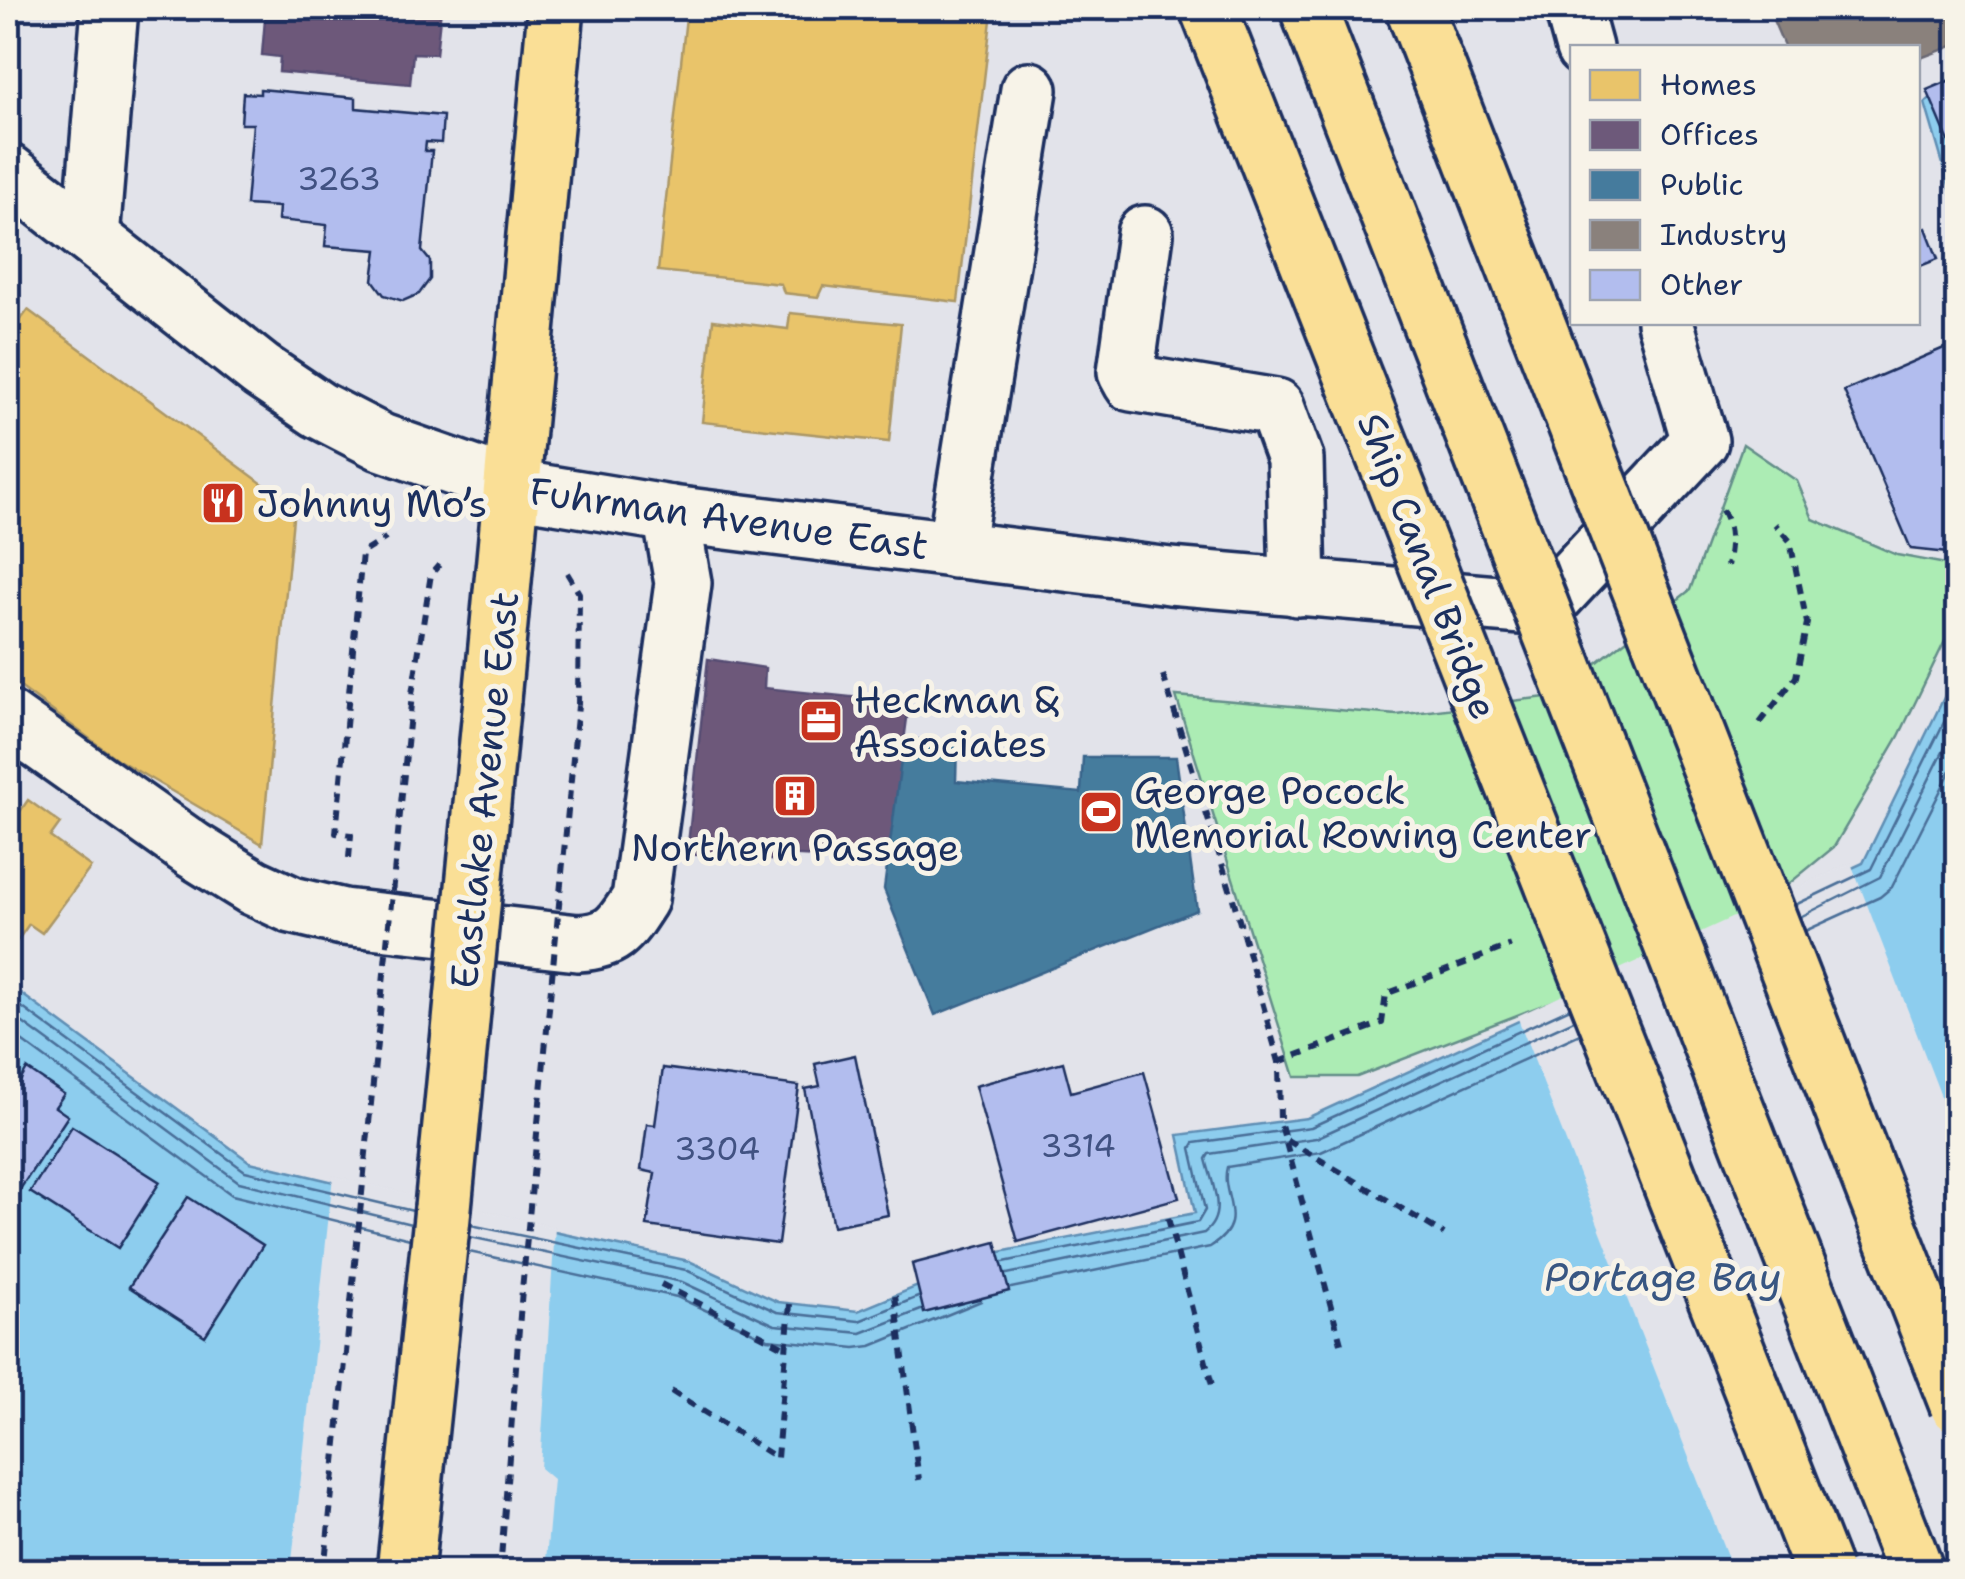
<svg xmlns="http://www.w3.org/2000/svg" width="1965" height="1579" font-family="'Shantell Sans',sans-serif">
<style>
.green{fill:#acecb4;stroke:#648e89;stroke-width:2.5}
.water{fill:#8dcdee;stroke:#5f8eb4;stroke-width:2.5}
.pier{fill:#e2e3ea}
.homes{fill:#e9c46a;stroke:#ab9766;stroke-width:2.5}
.offices{fill:#6d597a;stroke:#544c72;stroke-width:2.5}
.public{fill:#457b9d;stroke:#38648a;stroke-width:2.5}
.industry{fill:#8a817c;stroke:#696873;stroke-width:2.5}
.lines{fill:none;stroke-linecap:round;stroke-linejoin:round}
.shore{stroke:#496e98;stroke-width:2.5}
.building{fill:#b2bdee;stroke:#1b2f5e;stroke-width:2.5}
.minor-casing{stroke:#1b2f5e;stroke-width:62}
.major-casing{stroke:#1b2f5e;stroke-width:62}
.path{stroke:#1b2f5e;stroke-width:6;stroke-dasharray:10 8;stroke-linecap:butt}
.minor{stroke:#f7f3e8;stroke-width:55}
.major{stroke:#fadf96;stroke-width:55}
.major-bridge-casing{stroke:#1b2f5e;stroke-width:62;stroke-linecap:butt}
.highway-bridge-casing{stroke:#1b2f5e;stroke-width:62;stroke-linecap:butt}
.path-bridge{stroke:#1b2f5e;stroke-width:6;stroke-dasharray:10 8;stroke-linecap:butt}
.major-bridge{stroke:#fadf96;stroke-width:55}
.highway-bridge{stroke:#fadf96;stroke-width:55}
.labels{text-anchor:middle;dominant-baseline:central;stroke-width:10;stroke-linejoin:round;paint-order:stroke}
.number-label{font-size:32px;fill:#415282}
.poi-label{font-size:38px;fill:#1b2f5e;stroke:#f7f3e8;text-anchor:start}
.street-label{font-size:38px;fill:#1b2f5e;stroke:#f7f3e8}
.water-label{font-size:40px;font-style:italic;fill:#385682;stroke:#f7f3e8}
</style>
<rect width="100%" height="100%" fill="#e2e3ea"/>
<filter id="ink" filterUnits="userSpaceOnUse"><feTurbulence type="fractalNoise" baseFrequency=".01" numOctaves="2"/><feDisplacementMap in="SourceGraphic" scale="20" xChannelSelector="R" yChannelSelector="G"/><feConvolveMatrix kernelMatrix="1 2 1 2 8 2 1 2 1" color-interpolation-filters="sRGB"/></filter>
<g filter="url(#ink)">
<polygon class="green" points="1743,444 1797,481 1813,519 1897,555 1957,566 1957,616 1899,736 1834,847 1752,914 1623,974 1357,1077 1295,1077 1176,696 1397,715 1554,696 1690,590"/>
<g class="water">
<polygon points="1957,72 1957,212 1925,103"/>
<polygon points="1957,671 1957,1571 8,1571 8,984 250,1162 443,1208 689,1261 778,1302 858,1311 1000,1252 1195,1213 1178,1135 1307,1118 1863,863"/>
</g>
<g class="pier">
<polygon points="1851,863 1957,1138 1957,1571 1733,1571 1517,1016"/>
<polygon points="333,1176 555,1227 540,1468 553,1479 545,1572 291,1571"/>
</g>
<g class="homes">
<polygon points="687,8 986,8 991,20 958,302 823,286 818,297 784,293 781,284 658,271"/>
<polygon points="28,310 294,507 262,844 117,759 8,678 8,337"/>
<polygon points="790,313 901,324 889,442 702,422 713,320 788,329"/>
<polygon points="28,800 60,823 50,837 91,867 42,933 29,924 8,954 8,829"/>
</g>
<g class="offices">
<polygon points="266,8 441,8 436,54 413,53 410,84 279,72 280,57 262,55"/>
<polygon points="708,659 765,668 764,688 909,703 888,861 783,855 783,861 687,854"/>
</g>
<polygon class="public" points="904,738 957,743 956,781 1081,793 1083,757 1176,757 1197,910 935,1015 884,889"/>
<polygon class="industry" points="1768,8 1958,8 1958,44 1918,59 1918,48 1785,48"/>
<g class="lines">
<g class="shore">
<polyline points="1795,905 1871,869 1958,694"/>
<polyline points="1800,917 1880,877 1958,722"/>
<polyline points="1805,931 1880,897 1892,887 1958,756"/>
<polyline points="8,997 245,1171 413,1211"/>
<polyline points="8,1012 239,1182 411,1224"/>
<polyline points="8,1031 232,1195 410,1239"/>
<polyline points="471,1225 686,1270 777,1312 859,1321 918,1297"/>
<polyline points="470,1237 682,1282 775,1325 861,1333 921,1310"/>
<polyline points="469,1252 677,1297 768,1339 855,1348 871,1346 981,1301"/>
<polyline points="1004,1262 1198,1222 1205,1210 1191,1148 1194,1143 1311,1127 1570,1008"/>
<path d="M1007,1274L1204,1233C1228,1215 1212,1184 1206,1159L1209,1154L1316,1138L1574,1020"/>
<path d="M1011,1288L1210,1247C1252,1221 1219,1197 1227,1167L1321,1152L1580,1034"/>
</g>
</g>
<g class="building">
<polygon points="1958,77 1958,163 1927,90"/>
<polygon points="260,89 356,98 356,108 443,116 441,143 426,142 425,151 432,151 422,251 430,261 430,279 419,294 403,301 384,295 373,280 377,250 325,246 327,225 278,220 279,207 246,205 253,124 241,124 243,93 260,94"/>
<polygon points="1926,228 1938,259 1918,267 1918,231"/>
<polygon points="1958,342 1958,554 1911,549 1844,391"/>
<polygon points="855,1055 888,1215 833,1226 805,1089 820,1086 815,1064"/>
<polygon points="1063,1062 1071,1092 1144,1072 1179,1198 1018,1242 975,1086"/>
<polygon points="663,1068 799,1086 778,1244 647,1226 655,1173 641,1170 647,1124 655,1125"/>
<polygon points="27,1069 64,1094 55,1107 68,1116 11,1203 8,1201 8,1076 19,1083"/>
<polygon points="72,1126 160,1182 118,1248 30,1192"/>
<polygon points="188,1197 263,1245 205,1336 129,1287"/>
<polygon points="996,1242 1009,1291 924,1313 912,1264"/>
</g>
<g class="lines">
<defs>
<g id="minor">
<polyline points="1573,8 1584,48"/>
<polyline points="8,172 261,371 319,410 381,442 513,488 671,514 1170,576 1544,608 1700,441 1665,322"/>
<polyline points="1145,234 1126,372 1132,383 1276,407 1295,459 1298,588"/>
<polyline points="91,237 110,8"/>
<polyline points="955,550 1029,90"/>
<path d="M8,719L193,850L253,887L292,905L343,917L578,943C615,941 621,928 640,899L683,583L671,514"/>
</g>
<g id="major">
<polyline points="492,700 556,8"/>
<polyline points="405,1572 443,1208"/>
</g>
</defs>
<use href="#minor" class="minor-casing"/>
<use href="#major" class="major-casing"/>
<g class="path">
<polyline points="1955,205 1958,204"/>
<path d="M1722,510C1733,528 1731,546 1727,566"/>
<polyline points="567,573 579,593 578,706"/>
<polyline points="1163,675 1234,902 1279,1062 1280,1121 1341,1343"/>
<polyline points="412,694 431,574 439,565"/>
<polyline points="1760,723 1796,677 1807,623 1790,541 1775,524"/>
<polyline points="349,858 351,835 336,833 362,553 386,538"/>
<polyline points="1279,1062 1382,1023 1386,994 1511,945"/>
<polyline points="1287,1140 1444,1234"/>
<polyline points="1168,1218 1213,1389"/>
<polyline points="661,1284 786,1348"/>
<polyline points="895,1296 919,1480"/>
<polyline points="671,1391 777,1458 790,1304"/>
</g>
<use href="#minor" class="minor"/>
<use href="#major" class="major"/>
<defs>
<polyline id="major-bridge" points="443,1208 492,700"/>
<g id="highway-bridge">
<polyline points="1208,8 1824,1572"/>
<polyline points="1308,8 1916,1572"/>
<polyline points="1414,8 1958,1405"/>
</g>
</defs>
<use href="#major-bridge" class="major-bridge-casing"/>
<use href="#highway-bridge" class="highway-bridge-casing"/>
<g class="path-bridge">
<polyline points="324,1572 412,694"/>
<polyline points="500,1572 522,1290 578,706"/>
</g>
<use href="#major-bridge" class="major-bridge"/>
<use href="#highway-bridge" class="highway-bridge"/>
</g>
</g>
<defs>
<symbol id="restaurant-square" viewBox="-11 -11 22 22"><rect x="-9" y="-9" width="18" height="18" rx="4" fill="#c8321e" stroke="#f7f3e8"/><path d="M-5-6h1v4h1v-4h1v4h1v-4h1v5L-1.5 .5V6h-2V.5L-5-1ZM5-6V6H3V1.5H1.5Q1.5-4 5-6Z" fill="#fff"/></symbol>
<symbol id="office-square" viewBox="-11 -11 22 22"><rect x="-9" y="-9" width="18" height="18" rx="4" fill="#c8321e" stroke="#f7f3e8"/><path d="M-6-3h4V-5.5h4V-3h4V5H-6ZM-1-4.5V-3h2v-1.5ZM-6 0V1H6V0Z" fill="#fff"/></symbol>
<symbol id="building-square" viewBox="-11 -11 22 22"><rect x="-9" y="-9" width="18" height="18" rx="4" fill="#c8321e" stroke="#f7f3e8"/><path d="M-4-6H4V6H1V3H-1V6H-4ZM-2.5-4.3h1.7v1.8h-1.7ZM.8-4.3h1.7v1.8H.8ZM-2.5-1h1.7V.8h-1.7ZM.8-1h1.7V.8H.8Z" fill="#fff"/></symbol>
<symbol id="stadium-square" viewBox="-11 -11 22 22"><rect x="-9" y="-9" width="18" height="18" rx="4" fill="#c8321e" stroke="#f7f3e8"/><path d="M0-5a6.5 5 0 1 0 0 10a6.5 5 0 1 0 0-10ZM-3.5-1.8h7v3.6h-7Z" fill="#fff"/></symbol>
</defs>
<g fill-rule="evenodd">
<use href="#restaurant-square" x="198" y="478" width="50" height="50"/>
<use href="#office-square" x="796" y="696" width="50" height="50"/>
<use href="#building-square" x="770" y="771" width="50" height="50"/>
<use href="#stadium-square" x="1076" y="787" width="50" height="50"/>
</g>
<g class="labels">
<g class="number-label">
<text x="339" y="178">3263</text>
<text x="1078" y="1145">3314</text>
<text x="717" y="1148">3304</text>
</g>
<g class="poi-label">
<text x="256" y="503">Johnny Mo’s</text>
<text x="854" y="699">Heckman &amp;<tspan x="854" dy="44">Associates</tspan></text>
<text x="1134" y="790">George Pocock<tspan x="1134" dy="44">Memorial Rowing Center</tspan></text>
<text x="795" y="847" text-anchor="middle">Northern Passage</text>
</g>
<g class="street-label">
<text transform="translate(729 518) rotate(8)">Fuhrman Avenue East</text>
<text transform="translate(1428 566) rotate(69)">Ship Canal Bridge</text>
<text transform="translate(484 790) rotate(-84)">Eastlake Avenue East</text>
</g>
<g class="water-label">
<text x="1663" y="1277">Portage Bay</text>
</g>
</g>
<rect width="1965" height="1579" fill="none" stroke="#f7f3e8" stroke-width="40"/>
<rect x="20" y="20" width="1925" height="1539" fill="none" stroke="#1b2f5e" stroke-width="4" filter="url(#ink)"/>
<rect x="1570" y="45" width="350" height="280" fill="#f7f3e8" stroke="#9fa5b1" stroke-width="2.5"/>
<rect x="1590" y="70" width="50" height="30" fill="#e9c46a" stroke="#9fa5b1" stroke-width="2.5"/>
<text x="1660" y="95" font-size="30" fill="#1b2f5e">Homes</text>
<rect x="1590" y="120" width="50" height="30" fill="#6d597a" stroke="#9fa5b1" stroke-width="2.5"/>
<text x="1660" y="145" font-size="30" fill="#1b2f5e">Offices</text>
<rect x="1590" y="170" width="50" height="30" fill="#457b9d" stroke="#9fa5b1" stroke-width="2.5"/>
<text x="1660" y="195" font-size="30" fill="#1b2f5e">Public</text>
<rect x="1590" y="220" width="50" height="30" fill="#8a817c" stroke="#9fa5b1" stroke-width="2.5"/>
<text x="1660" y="245" font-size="30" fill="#1b2f5e">Industry</text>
<rect x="1590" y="270" width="50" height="30" fill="#b2bdee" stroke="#9fa5b1" stroke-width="2.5"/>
<text x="1660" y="295" font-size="30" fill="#1b2f5e">Other</text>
</svg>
